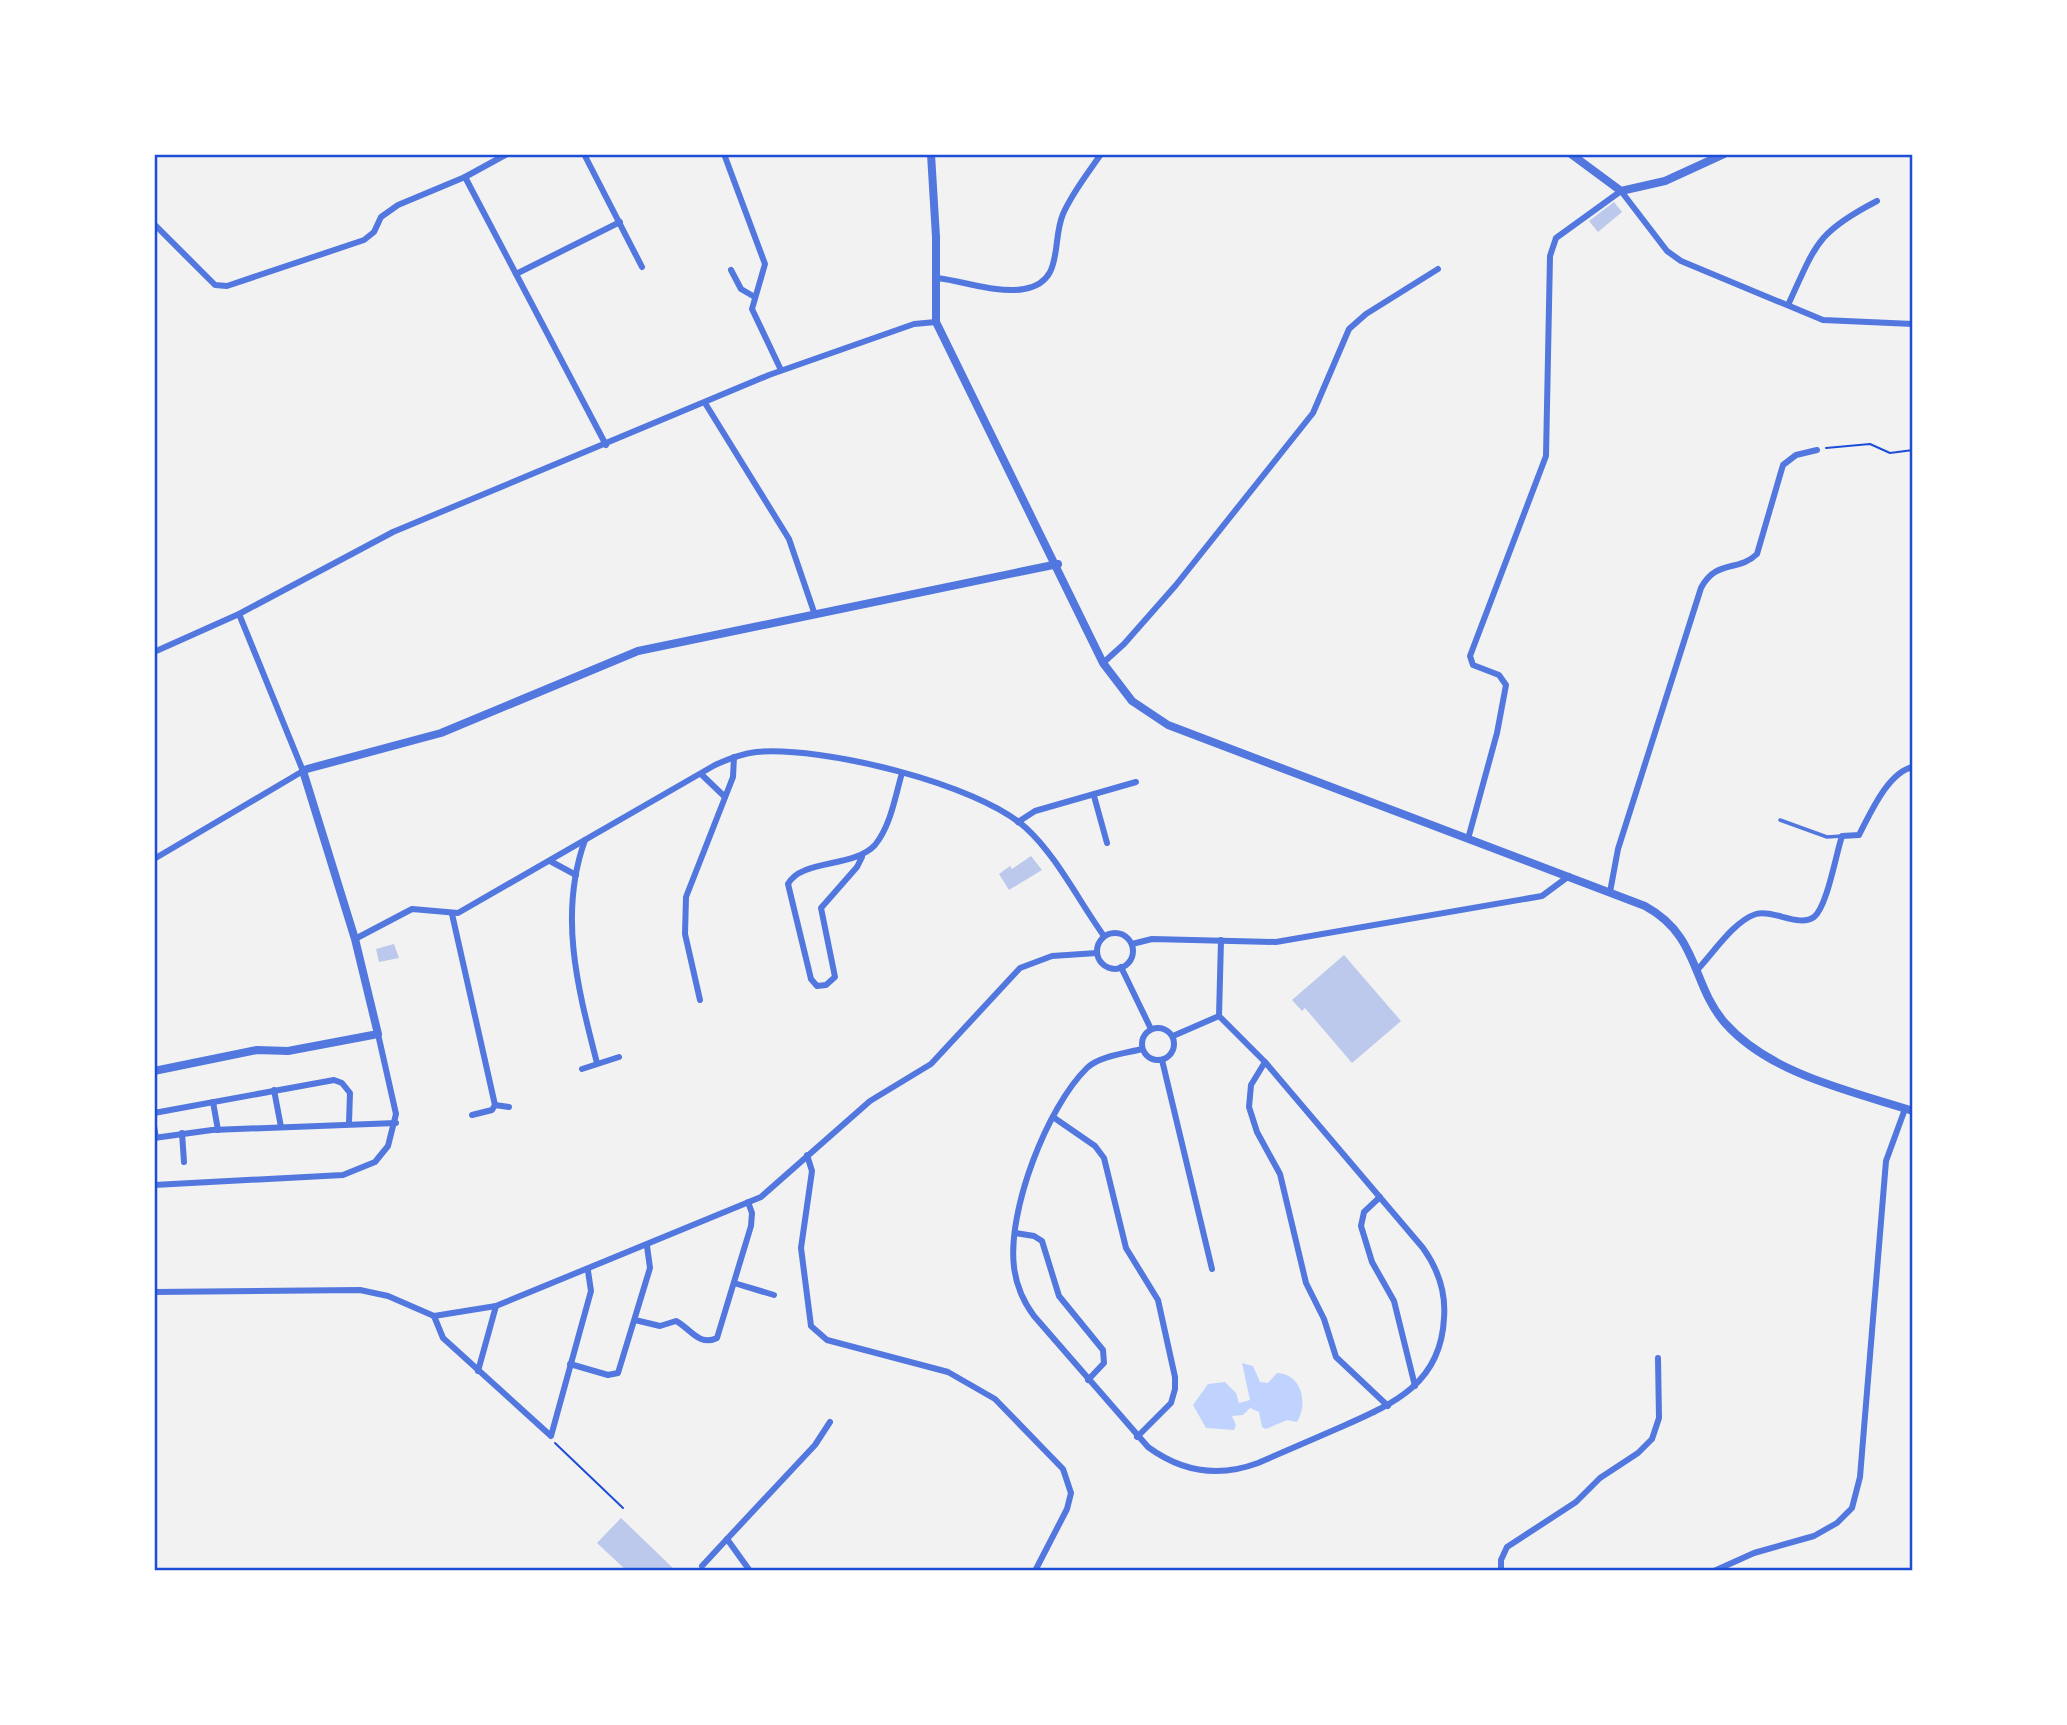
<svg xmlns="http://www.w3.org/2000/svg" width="2067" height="1725" font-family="Mulish,sans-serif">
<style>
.water{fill:#bfd3fe}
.building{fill:#bdc9ec}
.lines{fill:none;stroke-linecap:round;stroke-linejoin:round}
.path{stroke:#1d4ed8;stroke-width:2}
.service{stroke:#5277de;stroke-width:3.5}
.minor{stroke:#5277de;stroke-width:6}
.tertiary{stroke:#5277de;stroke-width:8}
.neatline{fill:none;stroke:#1d4ed8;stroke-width:2.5}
</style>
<rect width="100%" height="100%" fill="#f2f2f2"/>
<path class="water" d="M1242,1363L1253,1366L1260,1382L1268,1383L1277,1373C1303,1374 1308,1405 1297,1422L1287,1420L1266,1429L1262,1427L1259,1412L1250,1408L1243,1415L1232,1416L1236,1425L1234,1430L1206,1428L1193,1405L1208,1384L1225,1382L1236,1393L1239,1403L1250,1400Z"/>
<g class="building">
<polygon points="1614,202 1622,212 1598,232 1589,221"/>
<polygon points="1031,856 1042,870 1009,890 999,874 1010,866 1012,869"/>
<polygon points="394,944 399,958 379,962 376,949"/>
<polygon points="1344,955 1401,1021 1352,1063 1305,1008 1302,1011 1292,1000"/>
<polygon points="621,1518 676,1571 627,1571 597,1543"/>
</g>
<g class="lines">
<g class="path">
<polyline points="1826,448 1870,444 1890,453 1913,450"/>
<polyline points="555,1443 623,1508"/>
</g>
<polyline class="service" points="1780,820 1827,837 1842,836"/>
<g class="minor">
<polyline points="584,154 642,267"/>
<polyline points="724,154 765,264 752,309 781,370"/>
<polyline points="465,177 606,445"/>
<polyline points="154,224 215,285 227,286 364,240 374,232 381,217 398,205 465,177 507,154"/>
<polyline points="731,270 741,289 753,296"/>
<polyline points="516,274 620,222"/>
<path d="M937,278C964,281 997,294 1024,289C1065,282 1051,242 1063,214C1072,193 1088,173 1101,154"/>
<path d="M1789,303C1816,244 1817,232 1877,201"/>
<polyline points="705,403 789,539 815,615"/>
<polyline points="154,652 239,614 393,532 769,375 914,324 936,322"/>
<polyline points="1103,663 1124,644 1176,585 1313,413 1349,329 1366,314 1438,269"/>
<polyline points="701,774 725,797"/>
<polyline points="1094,796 1107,843"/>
<polyline points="1018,822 1035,811 1136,782"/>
<polyline points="1468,839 1497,733 1506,685 1499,675 1473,665 1470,656 1546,456 1550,256 1556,238 1621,191 1667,251 1681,261 1823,320 1913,324"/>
<path d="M585,840C558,915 578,989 597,1063"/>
<path d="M862,857L857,867L821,908L835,977L826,985L817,986L811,979L788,884C801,859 854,868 875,845C891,825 895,797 902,773"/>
<polyline points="154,859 303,771 239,614"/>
<polyline points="550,861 576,875"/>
<path d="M1610,892L1618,849L1701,588C1716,559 1739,572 1757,554L1783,465L1796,455L1817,450"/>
<polyline points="452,914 495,1105 492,1110 472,1115"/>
<circle cx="1115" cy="951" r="18"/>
<path d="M355,939L412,909L458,913L715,765C728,759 742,754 756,752C822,746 976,783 1026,828C1056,855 1080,903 1104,936"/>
<polyline points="1132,944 1152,939 1276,942 1542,896 1569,876"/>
<polyline points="1121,967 1151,1029"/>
<path d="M1698,969C1714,952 1734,921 1756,914C1773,909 1799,928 1814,917C1827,907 1836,854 1842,836L1859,835C1870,814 1888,772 1913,767"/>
<polyline points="700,1000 685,934 686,897 733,777 734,757"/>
<circle cx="1158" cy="1044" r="16"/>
<polyline points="1173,1036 1219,1016 1221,940"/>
<path d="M1142,1049C1127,1053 1099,1056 1087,1068C1047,1107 1007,1211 1014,1267C1016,1285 1023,1301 1034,1316L1148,1447C1182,1472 1218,1478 1258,1463C1286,1451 1313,1439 1341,1427C1393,1404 1441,1384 1444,1318C1446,1293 1438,1269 1423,1248L1265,1062L1219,1016"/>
<polyline points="1162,1060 1212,1269"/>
<polyline points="1265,1062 1251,1085 1249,1107 1257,1132 1280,1174 1306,1283 1324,1319 1336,1357 1388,1406"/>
<polyline points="582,1069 619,1057"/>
<polyline points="274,1090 281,1127"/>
<polyline points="213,1102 218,1130"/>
<polyline points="495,1105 509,1107"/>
<polyline points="154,1113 334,1080 342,1083 350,1093 349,1123"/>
<polyline points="1053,1117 1095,1146 1104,1158 1126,1248 1158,1300 1175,1377 1175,1389 1171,1403 1137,1437"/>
<polyline points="154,1126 156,1138"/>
<polyline points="182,1133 184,1162"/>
<polyline points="154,1138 212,1130 396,1123"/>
<polyline points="807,1155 812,1171 801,1248 811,1326 827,1340 948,1372 995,1399 1063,1469 1071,1493 1067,1509 1035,1571"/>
<polyline points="154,1185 343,1175 375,1162 388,1146 396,1114 378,1034"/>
<polyline points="1380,1197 1364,1212 1361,1226 1372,1262 1394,1301 1415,1386"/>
<polyline points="1015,1233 1034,1236 1042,1241 1059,1296 1103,1350 1104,1363 1088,1380"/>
<polyline points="734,1283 774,1295"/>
<polyline points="154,1292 360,1290 388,1296 434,1316"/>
<polyline points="434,1316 496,1306 761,1197 870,1101 931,1064 1020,968 1052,956 1097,953"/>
<polyline points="434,1316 443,1338 551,1436 591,1291 588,1271"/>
<path d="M635,1320L660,1326L676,1321C690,1328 699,1347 717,1338L751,1226L752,1213L748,1202"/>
<polyline points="570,1364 608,1375 618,1373 650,1268 647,1246"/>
<polyline points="478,1371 496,1306"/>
<polyline points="702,1566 727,1539"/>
<polyline points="750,1571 727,1539 815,1445 830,1422"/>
<polyline points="1501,1571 1501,1560 1507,1547 1576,1502 1600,1478 1638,1453 1652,1439 1659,1418 1658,1358"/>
<polyline points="1714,1571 1754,1553 1814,1536 1837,1523 1852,1508 1860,1477 1886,1161 1905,1109"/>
</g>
<g class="tertiary">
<path d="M931,154L936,237V322L1103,663L1132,701L1168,725L1645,906C1700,936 1691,984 1725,1023C1770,1074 1851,1091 1913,1111"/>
<polyline points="1571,154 1621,191 1665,181 1724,154"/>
<polyline points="154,1071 257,1050 288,1051 378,1034 355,939 303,771 307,769 441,733 638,651 1058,564"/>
</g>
</g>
<rect width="2067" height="1725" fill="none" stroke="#ffffff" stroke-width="312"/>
<rect x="156" y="156" width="1755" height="1413" class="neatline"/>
</svg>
